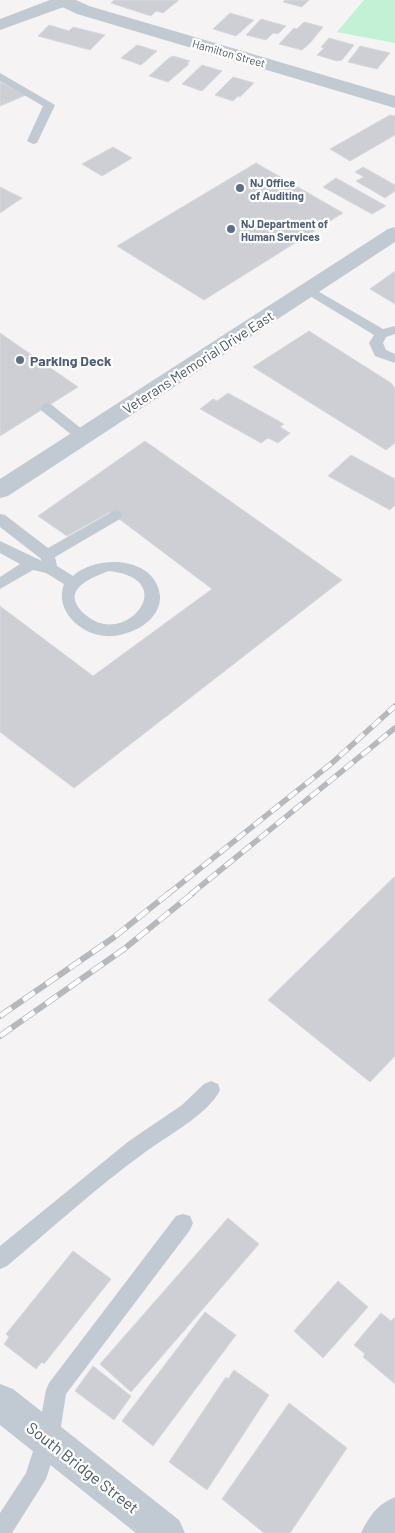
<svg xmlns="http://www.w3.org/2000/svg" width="395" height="1533" font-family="Barlow,sans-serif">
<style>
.green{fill:#c3f1d5}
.building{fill:#cdcfd5;stroke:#d7d9de}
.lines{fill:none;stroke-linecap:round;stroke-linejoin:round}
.service{fill:#c1cad2;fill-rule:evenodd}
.minor{fill:#c1cad2;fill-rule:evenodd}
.tertiary{fill:#c1cad2;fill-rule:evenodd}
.rail-far1-casing{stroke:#b5b8bd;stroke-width:5.5}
.rail-casing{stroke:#b5b8bd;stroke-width:6}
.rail-far1{stroke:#fff;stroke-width:4;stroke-dasharray:11;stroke-linecap:butt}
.rail{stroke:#fff;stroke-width:4.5;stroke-dasharray:14;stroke-linecap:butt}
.service-dot{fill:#5c6f8a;stroke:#fff;stroke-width:2}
.labels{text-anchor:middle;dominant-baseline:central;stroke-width:4.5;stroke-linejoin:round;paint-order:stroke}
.far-street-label{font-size:11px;fill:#4a5661;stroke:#fff}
.far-service-label{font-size:11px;font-weight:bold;fill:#4e5e75;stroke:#fff;text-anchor:start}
.service-label{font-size:14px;font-weight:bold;fill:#4e5e75;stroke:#fff;text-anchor:start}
.street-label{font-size:14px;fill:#4a5661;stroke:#fff}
.near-street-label{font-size:16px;fill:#4a5661;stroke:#fff}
</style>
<rect width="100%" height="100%" fill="#f5f3f3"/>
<polygon class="green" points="364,0 395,0 395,43 337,32"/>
<g class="building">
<polygon points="114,0 179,0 163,13 156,11 151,16 111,3"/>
<polygon points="285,0 309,0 302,7 283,2"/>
<polygon points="230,13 254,20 236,36 213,29"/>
<polygon points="261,19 286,26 278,34 273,33 266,40 246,35"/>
<polygon points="304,22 323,27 310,43 302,50 279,44 294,28 297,29"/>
<polygon points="49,25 69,31 73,27 105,35 90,50 38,36"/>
<polygon points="329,38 354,45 342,60 337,61 317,55 324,48 321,47"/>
<polygon points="137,45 157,51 141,65 121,58"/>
<polygon points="360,46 390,53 377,69 348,62"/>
<polygon points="173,56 190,61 187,63 189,64 168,82 149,76 169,58"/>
<polygon points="202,65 222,71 202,91 182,84"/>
<polygon points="233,77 254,83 240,97 238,96 233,101 215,95"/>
<polygon points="0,82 26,95 0,106"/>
<polygon points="390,115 395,116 395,135 350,161 330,149"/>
<polygon points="113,147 132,158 102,176 82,164"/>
<polygon points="256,163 343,213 204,300 117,246"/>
<polygon points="363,167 395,185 395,191 385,198 356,181 364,177 355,172"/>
<polygon points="336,178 386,206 372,214 323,187"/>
<polygon points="0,187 22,198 0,213"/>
<polygon points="395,271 395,304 370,289"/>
<polygon points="309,331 391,383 395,388 395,443 386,450 253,367"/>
<polygon points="0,333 78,387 0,436"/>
<polygon points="228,393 284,424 280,427 290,433 278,443 268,438 261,443 200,409 213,399 217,401"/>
<polygon points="145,441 342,580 74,788 0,732 0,606 93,676 212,589 110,512 67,536 38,516"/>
<polygon points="351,455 395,479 395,505 390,510 328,476"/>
<polygon points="395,876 395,1056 370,1082 268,1000"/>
<polygon points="228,1218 259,1244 131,1392 100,1364"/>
<polygon points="73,1251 111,1279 44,1364 42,1362 36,1369 4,1344 9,1337 6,1334"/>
<polygon points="338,1281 368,1307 323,1358 294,1331"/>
<polygon points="205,1312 236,1335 153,1446 122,1421"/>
<polygon points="381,1313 391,1321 395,1317 395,1384 363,1357 365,1354 354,1345"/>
<polygon points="93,1366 131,1396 114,1420 75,1391"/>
<polygon points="234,1370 269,1395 207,1490 169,1462 226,1377 228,1379"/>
<polygon points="289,1403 347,1448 290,1533 264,1533 222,1499"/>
</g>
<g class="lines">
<g class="service">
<polygon points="0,73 55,105 37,143 33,144 27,141 43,106 0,81"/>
<polygon points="309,286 383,329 395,326 395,334 386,337 383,343 386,350 395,354 395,363 375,356 369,343 374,335 305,293 303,290"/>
<polygon points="47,403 52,405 88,434 90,437 88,440 78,440 42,411 40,408 42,405"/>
<path d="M115,510L120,511L122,515L120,519L55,557L57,566L73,576C96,554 155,556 160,595C162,622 127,638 105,636C80,634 54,610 64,584L46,573L33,570L0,589V577L20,564L0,553V541L42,561L40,558L0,527V514L5,515L48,548ZM109,571C182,579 126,648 87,616C58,592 87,579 109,571Z"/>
<path d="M211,1081L218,1084L220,1090C209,1114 165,1137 144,1153C96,1188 52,1228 7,1266L0,1269V1246L129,1141L182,1105L204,1084Z"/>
<polygon points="183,1214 190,1216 193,1223 190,1230 66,1394 59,1439 46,1479 12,1533 0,1533 0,1513 26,1473 37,1439 46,1390 49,1383 176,1216"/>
</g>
<g class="minor">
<polygon points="56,0 76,0 89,6 395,96 395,108 77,14 58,5"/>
<polygon points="395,227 395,242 8,496 0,498 0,479 388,229"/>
<path d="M395,1497V1533H361C369,1516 378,1504 395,1497Z"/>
</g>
<g class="tertiary">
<polygon points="50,0 75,0 72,4 0,30 0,19"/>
<polygon points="0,1384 13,1389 179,1520 185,1533 136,1533 0,1425"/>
</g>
<defs>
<g id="rail-far1">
<polyline points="168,894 332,763 395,706"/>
<polyline points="191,894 395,728"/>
</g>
<g id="rail">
<polyline points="0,1016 113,938 169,893"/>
<polyline points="0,1036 124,949 193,893"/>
</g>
</defs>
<use href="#rail-far1" class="rail-far1-casing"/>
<use href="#rail" class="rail-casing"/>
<use href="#rail-far1" class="rail-far1"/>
<use href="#rail" class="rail"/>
</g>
<g class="service-dot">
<circle cx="240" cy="188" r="5"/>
<circle cx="231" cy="229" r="5"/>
<circle cx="20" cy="360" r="5"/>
</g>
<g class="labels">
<g class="far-street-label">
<text transform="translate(229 53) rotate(16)">Hamilton Street</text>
</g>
<g class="far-service-label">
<text x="250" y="182">NJ Office<tspan x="250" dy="13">of Auditing</tspan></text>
<text x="241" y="223">NJ Department of<tspan x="241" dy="13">Human Services</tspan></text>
</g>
<g class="service-label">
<text x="30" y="360">Parking Deck</text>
</g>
<g class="street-label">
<text transform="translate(198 362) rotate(-33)">Veterans Memorial Drive East</text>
</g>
<g class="near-street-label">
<text transform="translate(83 1467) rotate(38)">South Bridge Street</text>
</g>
</g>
</svg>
